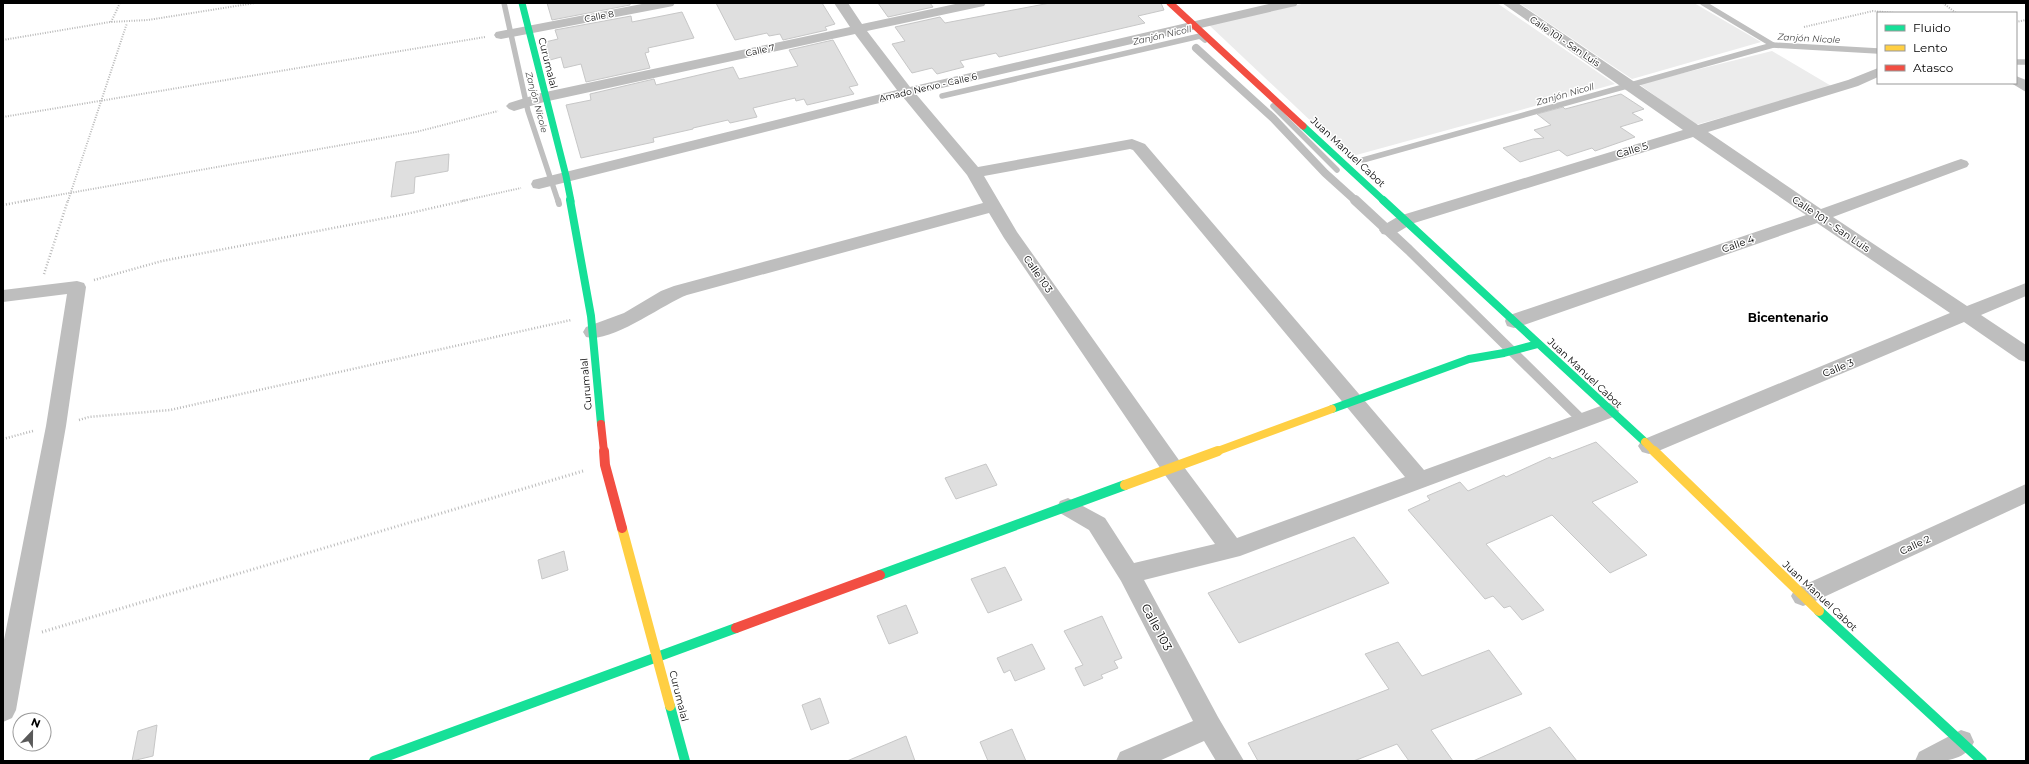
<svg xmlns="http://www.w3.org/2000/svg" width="2029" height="764" font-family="Montserrat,sans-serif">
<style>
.green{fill:#ececec}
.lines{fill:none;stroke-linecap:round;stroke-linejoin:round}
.stream-far1{stroke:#bfbfbf;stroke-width:5.5}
.stream{stroke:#bfbfbf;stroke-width:6}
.building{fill:#dfdfdf;stroke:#c7c7c7}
.path-far2{stroke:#b9b9b9;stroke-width:2;stroke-dasharray:1 1.5;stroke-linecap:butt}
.path-far1{stroke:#b9b9b9;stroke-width:2.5;stroke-dasharray:1 2;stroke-linecap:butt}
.path{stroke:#b9b9b9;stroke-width:3;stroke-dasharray:1 2.5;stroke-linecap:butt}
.lane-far1{stroke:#bebebe;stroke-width:8}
.lane{stroke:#bebebe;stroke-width:10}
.street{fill:#bebebe;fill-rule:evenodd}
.fast-far2{stroke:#16e098;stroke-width:7}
.fast-far1{stroke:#16e098;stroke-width:8}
.fast{stroke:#16e098;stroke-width:10}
.slow-far1{stroke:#ffcf43;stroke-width:8}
.slow{stroke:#ffcf43;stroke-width:10}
.jam-far2{stroke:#f24e42;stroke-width:7}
.jam-far1{stroke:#f24e42;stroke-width:8}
.jam{stroke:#f24e42;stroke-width:10}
.labels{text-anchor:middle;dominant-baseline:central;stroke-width:3;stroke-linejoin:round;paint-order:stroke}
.far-street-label{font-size:9px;fill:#000;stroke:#fff}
.far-water-label{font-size:9px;font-style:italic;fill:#444;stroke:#fff}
.street-label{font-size:10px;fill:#000;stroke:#fff}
.quarter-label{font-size:12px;font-weight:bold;fill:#000;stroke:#fff}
.near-street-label{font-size:12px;fill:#000;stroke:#fff}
</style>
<rect width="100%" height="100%" fill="#fff"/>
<g class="green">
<polygon points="1306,3 1497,3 1615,84 1349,157 1209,25"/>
<polygon points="1519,3 1694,3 1761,42 1632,79"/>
<polygon points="1772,51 1833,87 1695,125 1639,84"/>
</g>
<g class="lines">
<g class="stream-far1">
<polyline points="504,3 528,111 558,201"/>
<polyline points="1703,3 1773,45 1878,51"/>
<polyline points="2016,62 2026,62"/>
<polyline points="942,96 1200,36 1205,40"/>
<polyline points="1273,106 1337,170"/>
<polyline points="1363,160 1773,45"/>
</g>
<polyline class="stream" points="558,200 559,204"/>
</g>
<g class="building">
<polygon points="547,3 630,3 630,5 552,20"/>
<polygon points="716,3 822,3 835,24 825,27 827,30 783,40 780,34 769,36 767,33 735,40"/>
<polygon points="878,3 930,3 933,7 888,17"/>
<polygon points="1050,3 1161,3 1164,10 1138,16 1145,23 999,57 996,53 960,61 964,67 937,74 932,68 912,73 892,44 905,41 895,27 940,17 945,23"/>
<polygon points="682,12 694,38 648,48 649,52 645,53 650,68 586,82 581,64 564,68 561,57 550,60 545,42 558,39 555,30 631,16 632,22"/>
<polygon points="833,40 858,85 849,87 854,94 807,105 804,99 796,101 795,98 753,108 757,117 730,123 728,120 693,128 693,129 653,138 654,142 581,158 566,105 591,100 590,94 654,79 656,85 733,67 739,79 798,66 789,50"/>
<polygon points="1621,94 1644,109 1632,113 1643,120 1620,127 1635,137 1595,151 1592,148 1567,156 1559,150 1520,162 1503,148 1533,139 1544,138 1534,130 1551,125 1537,114 1563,107 1565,109"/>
<polygon points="449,154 448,171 415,177 414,193 391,197 396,162"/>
<polygon points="1596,442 1638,482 1592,502 1647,555 1610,573 1552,515 1486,544 1544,610 1522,620 1510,606 1504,608 1493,596 1485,599 1408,510 1430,500 1427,496 1460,482 1468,491 1504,475 1506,477 1550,457 1552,459"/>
<polygon points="986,464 997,485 956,499 945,478"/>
<polygon points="1354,537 1389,583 1239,643 1208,593"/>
<polygon points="564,551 568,570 542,579 538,560"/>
<polygon points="1005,567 1022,600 988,613 971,579"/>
<polygon points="906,605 918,633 889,644 877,616"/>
<polygon points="1102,616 1122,658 1114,661 1118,668 1101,675 1103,678 1084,686 1075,668 1083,665 1064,631"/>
<polygon points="1398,642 1422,676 1489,650 1522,694 1431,730 1453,761 1409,761 1397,744 1354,761 1258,761 1248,743 1389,689 1365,654"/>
<polygon points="1032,644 1045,669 1015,681 1010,670 1004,673 997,658"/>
<polygon points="820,698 829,723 811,730 802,705"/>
<polygon points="157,725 153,756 132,761 138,731"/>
<polygon points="1550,727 1577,761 1473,761"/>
<polygon points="1012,729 1026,761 988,761 980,742"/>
<polygon points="906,736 915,761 847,761"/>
</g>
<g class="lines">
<g class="path-far2">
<polyline points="1943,3 1956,13"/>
<polyline points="111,22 120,3"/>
<polyline points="2016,22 2026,20"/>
<polyline points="1804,27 1873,11 1895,13"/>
<polyline points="3,40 110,22 148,20 255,3"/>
<polyline points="3,117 485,37"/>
<polyline points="24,201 416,132 498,111"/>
<polyline points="68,201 127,23"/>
<polyline points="462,201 521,188"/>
</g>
<g class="path-far1">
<polyline points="3,205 30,200"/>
<polyline points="44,274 68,200"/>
<polyline points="94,280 162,261 406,214 467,200"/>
<polyline points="79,420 89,417 170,410 571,320"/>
<polyline points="3,439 33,431"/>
</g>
<polyline class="path" points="42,632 583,471"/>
<polyline class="lane-far1" points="1196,48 1273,118 1325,173 1356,201"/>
<polyline class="lane" points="1355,200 1409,250 1583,421"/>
<g class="street">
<polygon points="647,3 675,3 673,6 668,7 501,39 496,38 494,35 496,32 501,31"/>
<path d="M834,3H848L862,24L960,3H986L984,6L979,7L867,31L910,87L1273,3H1298L1296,6L1291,7L916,94L978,167L1132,139L1145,144L1424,470L1609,403L1616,406L1619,411L1616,416L1240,556L1144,580L1218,717L1244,761H1216L1204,741L1159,761H1116L1120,752L1193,721L1121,581L1089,530L1060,513L1057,507L1060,501L1068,498L1105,518L1134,563L1215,544L1165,475L1004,238L989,213L687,295C663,304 611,344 586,337L583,332L586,327L624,313L661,291L674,286L983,203L967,175L903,97L539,189L533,188L531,184L533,180L897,90L855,34L544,102L514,111L509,109L506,106L509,103L541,93L850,27ZM1130,149L1133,150L1405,477L1237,538L1181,463L1017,232L984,176Z"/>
<path d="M1502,3H1518L1698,125L1848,80L1878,68V77L1858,86L1708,132L1821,209L1955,161L1961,159L1967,161L1969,164L1967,167L1833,217L1967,306L2026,283V296L1981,315L2026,345V362L2019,360L1964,322L1656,452L1649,454L1642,452L1638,446L1642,440L1950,313L1817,223L1521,326L1514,328L1507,326L1505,321L1507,316L1806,215L1693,137L1411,224C1402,230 1393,237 1382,234L1379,230L1382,226L1399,216L1683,130Z"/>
<polygon points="2016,76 2026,80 2026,92 2011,83 2016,83"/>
<polygon points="77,281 84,283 86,287 66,426 16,710 12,718 3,722 3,645 46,426 67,294 3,302 3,290"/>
<polygon points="2026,484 2026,503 1811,603 1803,606 1795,603 1791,596 1795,589"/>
<path d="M1961,730L1970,733L1974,742C1964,764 1937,761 1915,761L1919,752Z"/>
</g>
<g class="fast-far2">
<polyline points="522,3 566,176 571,201"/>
<polyline points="1303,126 1384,201"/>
</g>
<g class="fast-far1">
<polyline points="570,200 591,316 601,424"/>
<polyline points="1383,200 1645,442"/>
<polyline points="1332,409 1469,359 1504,353 1538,344"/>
</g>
<g class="fast">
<polyline points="880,575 1125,485"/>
<polyline points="1819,611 1982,761"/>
<polyline points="670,706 685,761"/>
<polyline points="374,761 736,628"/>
</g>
<g class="slow-far1">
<polyline points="1645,442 1655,452"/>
<polyline points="1215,452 1332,409"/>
</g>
<g class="slow">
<polyline points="1654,451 1819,611"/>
<polyline points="1125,485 1218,451"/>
<polyline points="622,528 670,706"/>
</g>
<polyline class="jam-far2" points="1170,3 1303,126"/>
<polyline class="jam-far1" points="601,424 604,452"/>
<g class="jam">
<polyline points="604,451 605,465 622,528"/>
<polyline points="736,628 880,575"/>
</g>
</g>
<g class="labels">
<g class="far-street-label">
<text transform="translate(599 16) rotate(-11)">Calle 8</text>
<text transform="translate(1565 41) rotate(34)">Calle 101 - San Luis</text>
<text transform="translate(760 50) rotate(-12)">Calle 7</text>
<text transform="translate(928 87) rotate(-13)">Amado Nervo - Calle 6</text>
</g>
<g class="far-water-label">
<text transform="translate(1162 35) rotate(-13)">Zanjón Nicoll</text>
<text transform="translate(1809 38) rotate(3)">Zanjón Nicole</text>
<text transform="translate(1565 94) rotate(-16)">Zanjón Nicoll</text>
<text transform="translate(537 102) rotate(75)">Zanjón Nicole</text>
</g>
<g class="street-label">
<text transform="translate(548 63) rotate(76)">Curumalal</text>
<text transform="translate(1632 150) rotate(-17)">Calle 5</text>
<text transform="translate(1348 152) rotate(43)">Juan Manuel Cabot</text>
<text transform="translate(1831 224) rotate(34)">Calle 101 - San Luis</text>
<text transform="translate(1738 244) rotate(-19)">Calle 4</text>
<text transform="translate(1038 274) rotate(55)">Calle 103</text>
<text transform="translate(1838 368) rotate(-22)">Calle 3</text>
<text transform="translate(1585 373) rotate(43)">Juan Manuel Cabot</text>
<text transform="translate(586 384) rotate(-95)">Curumalal</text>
<text transform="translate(1915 545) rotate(-25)">Calle 2</text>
<text transform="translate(1820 596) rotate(43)">Juan Manuel Cabot</text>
<text transform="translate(679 696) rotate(76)">Curumalal</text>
</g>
<g class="quarter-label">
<text x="1788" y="317">Bicentenario</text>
</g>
<g class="near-street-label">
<text transform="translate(1157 627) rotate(62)">Calle 103</text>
</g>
</g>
<rect width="2029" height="764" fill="none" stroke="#000000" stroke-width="8"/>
<rect x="1877" y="12" width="140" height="72" fill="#ffffff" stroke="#999999"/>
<rect x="1885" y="25" width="20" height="6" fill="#16e098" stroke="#999999"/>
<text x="1913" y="32" font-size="12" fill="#000000">Fluido</text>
<rect x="1885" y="45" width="20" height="6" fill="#ffcf43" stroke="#999999"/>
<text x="1913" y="52" font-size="12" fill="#000000">Lento</text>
<rect x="1885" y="65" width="20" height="6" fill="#f24e42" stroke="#999999"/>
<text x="1913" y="72" font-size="12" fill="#000000">Atasco</text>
<g transform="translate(32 732) rotate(22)"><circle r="19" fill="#ffffff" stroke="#999999"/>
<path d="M0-3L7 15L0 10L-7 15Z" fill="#595959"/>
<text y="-6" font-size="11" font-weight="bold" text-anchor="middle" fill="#000000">N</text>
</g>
</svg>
